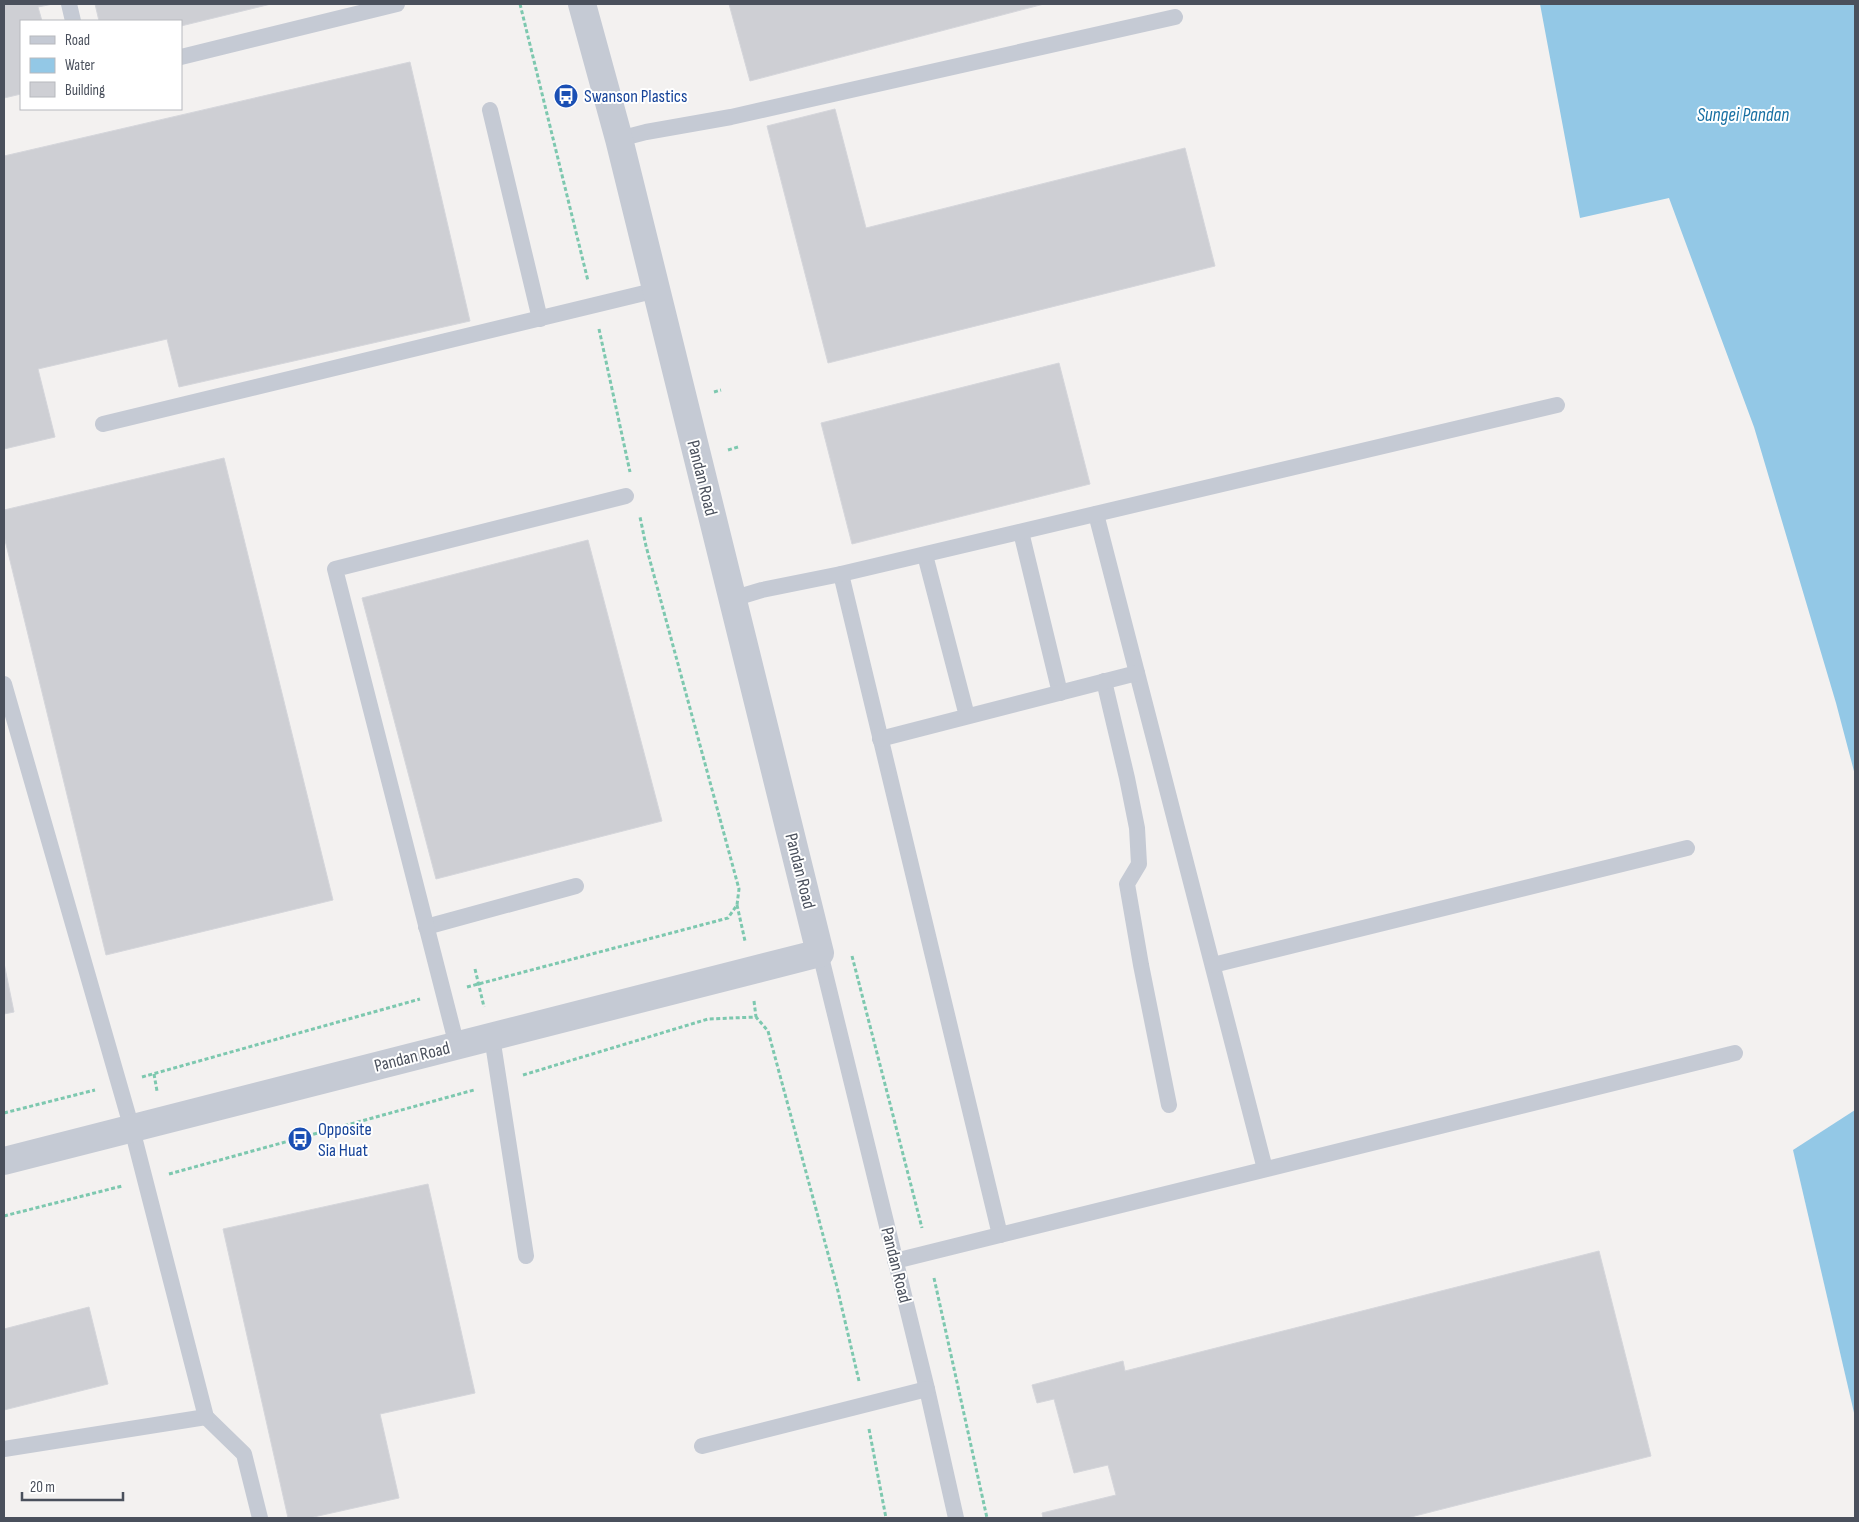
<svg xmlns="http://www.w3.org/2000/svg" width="1859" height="1522" font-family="'Sofia Sans Condensed',sans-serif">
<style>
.water{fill:#93c8e6}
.building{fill:#cecfd4;stroke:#d5d6db}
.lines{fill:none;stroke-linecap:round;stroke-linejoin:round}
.path{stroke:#7dc8af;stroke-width:3;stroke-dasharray:4 2.5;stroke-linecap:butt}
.service{stroke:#c5cad4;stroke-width:16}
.tertiary{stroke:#c5cad4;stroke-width:28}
.labels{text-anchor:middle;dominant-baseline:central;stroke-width:4;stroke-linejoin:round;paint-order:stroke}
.transit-label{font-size:18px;fill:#164399;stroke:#fff;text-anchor:start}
.street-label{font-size:18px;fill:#4a505c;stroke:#fff}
.water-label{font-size:19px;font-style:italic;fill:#176fa2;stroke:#fff}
</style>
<rect width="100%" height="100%" fill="#f3f1f0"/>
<g class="water">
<polygon points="1540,4 1855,4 1855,775 1836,703 1754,427 1669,198 1580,218"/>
<polygon points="1855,1110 1855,1417 1793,1150"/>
</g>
<g class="building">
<polygon points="4,4 53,4 38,7 42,21 21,21 21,94 4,98"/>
<polygon points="95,4 271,4 181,26 181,21 99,21"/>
<polygon points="729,4 1044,4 750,81"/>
<polygon points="410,62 470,321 179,387 167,339 38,369 55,437 4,449 4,156"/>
<polygon points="835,109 866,228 1185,148 1215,266 828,363 767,126"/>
<polygon points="1059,363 1090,484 852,544 821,423"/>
<polygon points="224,458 333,900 106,955 4,536 4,510"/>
<polygon points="588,540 662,821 436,879 362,598"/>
<polygon points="4,963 14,1012 4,1014"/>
<polygon points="428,1184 475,1393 380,1414 399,1498 309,1518 288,1518 223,1229"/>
<polygon points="1599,1251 1651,1456 1407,1518 1043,1518 1042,1513 1116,1495 1108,1465 1074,1473 1054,1399 1037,1403 1032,1385 1123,1361 1125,1371"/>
<polygon points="89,1307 108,1384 4,1410 4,1329"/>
</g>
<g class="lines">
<g class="path">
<polyline points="520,4 588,281"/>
<polyline points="599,329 630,472"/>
<polyline points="714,392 721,390"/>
<polyline points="728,450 738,447"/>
<polyline points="737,905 745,941"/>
<polyline points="852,956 922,1228"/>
<polyline points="475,969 484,1007"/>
<polyline points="467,987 728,918 737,905 739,889 646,546 640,517"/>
<polyline points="754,1001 756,1017"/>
<polyline points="154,1074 157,1091"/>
<polyline points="523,1075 708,1019 756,1017 768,1031 837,1287 859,1381"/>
<polyline points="142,1077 420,999"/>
<polyline points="4,1113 95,1090"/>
<polyline points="169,1174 474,1090"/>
<polyline points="4,1216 122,1186"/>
<polyline points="934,1278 987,1518"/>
<polyline points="869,1429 886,1518"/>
</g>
<g class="service">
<polyline points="69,4 73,21"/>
<polyline points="181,57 397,4"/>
<polyline points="490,110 540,319"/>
<polyline points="619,139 646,132 731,117 1175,17"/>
<polyline points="103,424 657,290"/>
<polyline points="1096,514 1265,1169"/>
<polyline points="1021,532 1060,693"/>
<polyline points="925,555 967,716"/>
<polyline points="841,574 1000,1235"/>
<polyline points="732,599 762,590 841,574 1557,405"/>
<polyline points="1104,681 1127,778 1137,828 1139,864 1127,884 1141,965 1169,1105"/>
<polyline points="4,684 132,1129 206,1417 244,1454 260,1518"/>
<polyline points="880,739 1137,673"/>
<polyline points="426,927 576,886"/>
<polyline points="820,953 927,1389 956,1518"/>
<polyline points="1213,965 1687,848"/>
<polyline points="492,1037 526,1256"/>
<polyline points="457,1046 335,569 626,496"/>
<polyline points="895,1261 1735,1053"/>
<polyline points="702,1446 927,1389"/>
<polyline points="4,1449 206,1417"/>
</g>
<polyline class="tertiary" points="4,1161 820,953 619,139 582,4"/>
</g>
<defs>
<symbol id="bus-disc" viewBox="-11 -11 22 22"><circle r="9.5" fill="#1a4fb4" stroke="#fff"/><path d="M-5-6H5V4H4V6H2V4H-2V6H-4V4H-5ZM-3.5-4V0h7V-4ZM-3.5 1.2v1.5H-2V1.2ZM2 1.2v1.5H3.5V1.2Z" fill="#fff"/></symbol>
</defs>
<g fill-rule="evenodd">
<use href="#bus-disc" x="552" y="82" width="28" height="28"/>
<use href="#bus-disc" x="286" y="1125" width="28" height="28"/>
</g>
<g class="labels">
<g class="transit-label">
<text x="584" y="96">Swanson Plastics</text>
<text x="318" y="1129">Opposite<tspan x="318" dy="21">Sia Huat</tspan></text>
</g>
<g class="street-label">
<text transform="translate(702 478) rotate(76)">Pandan Road</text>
<text transform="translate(800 871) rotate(76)">Pandan Road</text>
<text transform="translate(412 1057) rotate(-14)">Pandan Road</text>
<text transform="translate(896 1265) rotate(76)">Pandan Road</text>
</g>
<g class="water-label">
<text x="1743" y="115">Sungei Pandan</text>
</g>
</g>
<rect width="1859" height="1522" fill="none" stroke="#4a505c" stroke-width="10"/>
<rect x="20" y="20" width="162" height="90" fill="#ffffff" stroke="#b7b9be"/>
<rect x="30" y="36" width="25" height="8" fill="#c5cad4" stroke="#b7b9be"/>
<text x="65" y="45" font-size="15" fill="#4a505c">Road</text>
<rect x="30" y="58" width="25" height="15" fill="#93c8e6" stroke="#b7b9be"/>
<text x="65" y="70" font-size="15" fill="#4a505c">Water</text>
<rect x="30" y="82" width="25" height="15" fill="#cecfd4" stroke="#b7b9be"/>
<text x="65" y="95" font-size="15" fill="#4a505c">Building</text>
<path d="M22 1492v8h101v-8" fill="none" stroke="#4a505c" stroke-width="2.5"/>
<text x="30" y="1492" font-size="15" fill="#4a505c" stroke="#ffffff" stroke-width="4" paint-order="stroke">20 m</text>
</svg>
